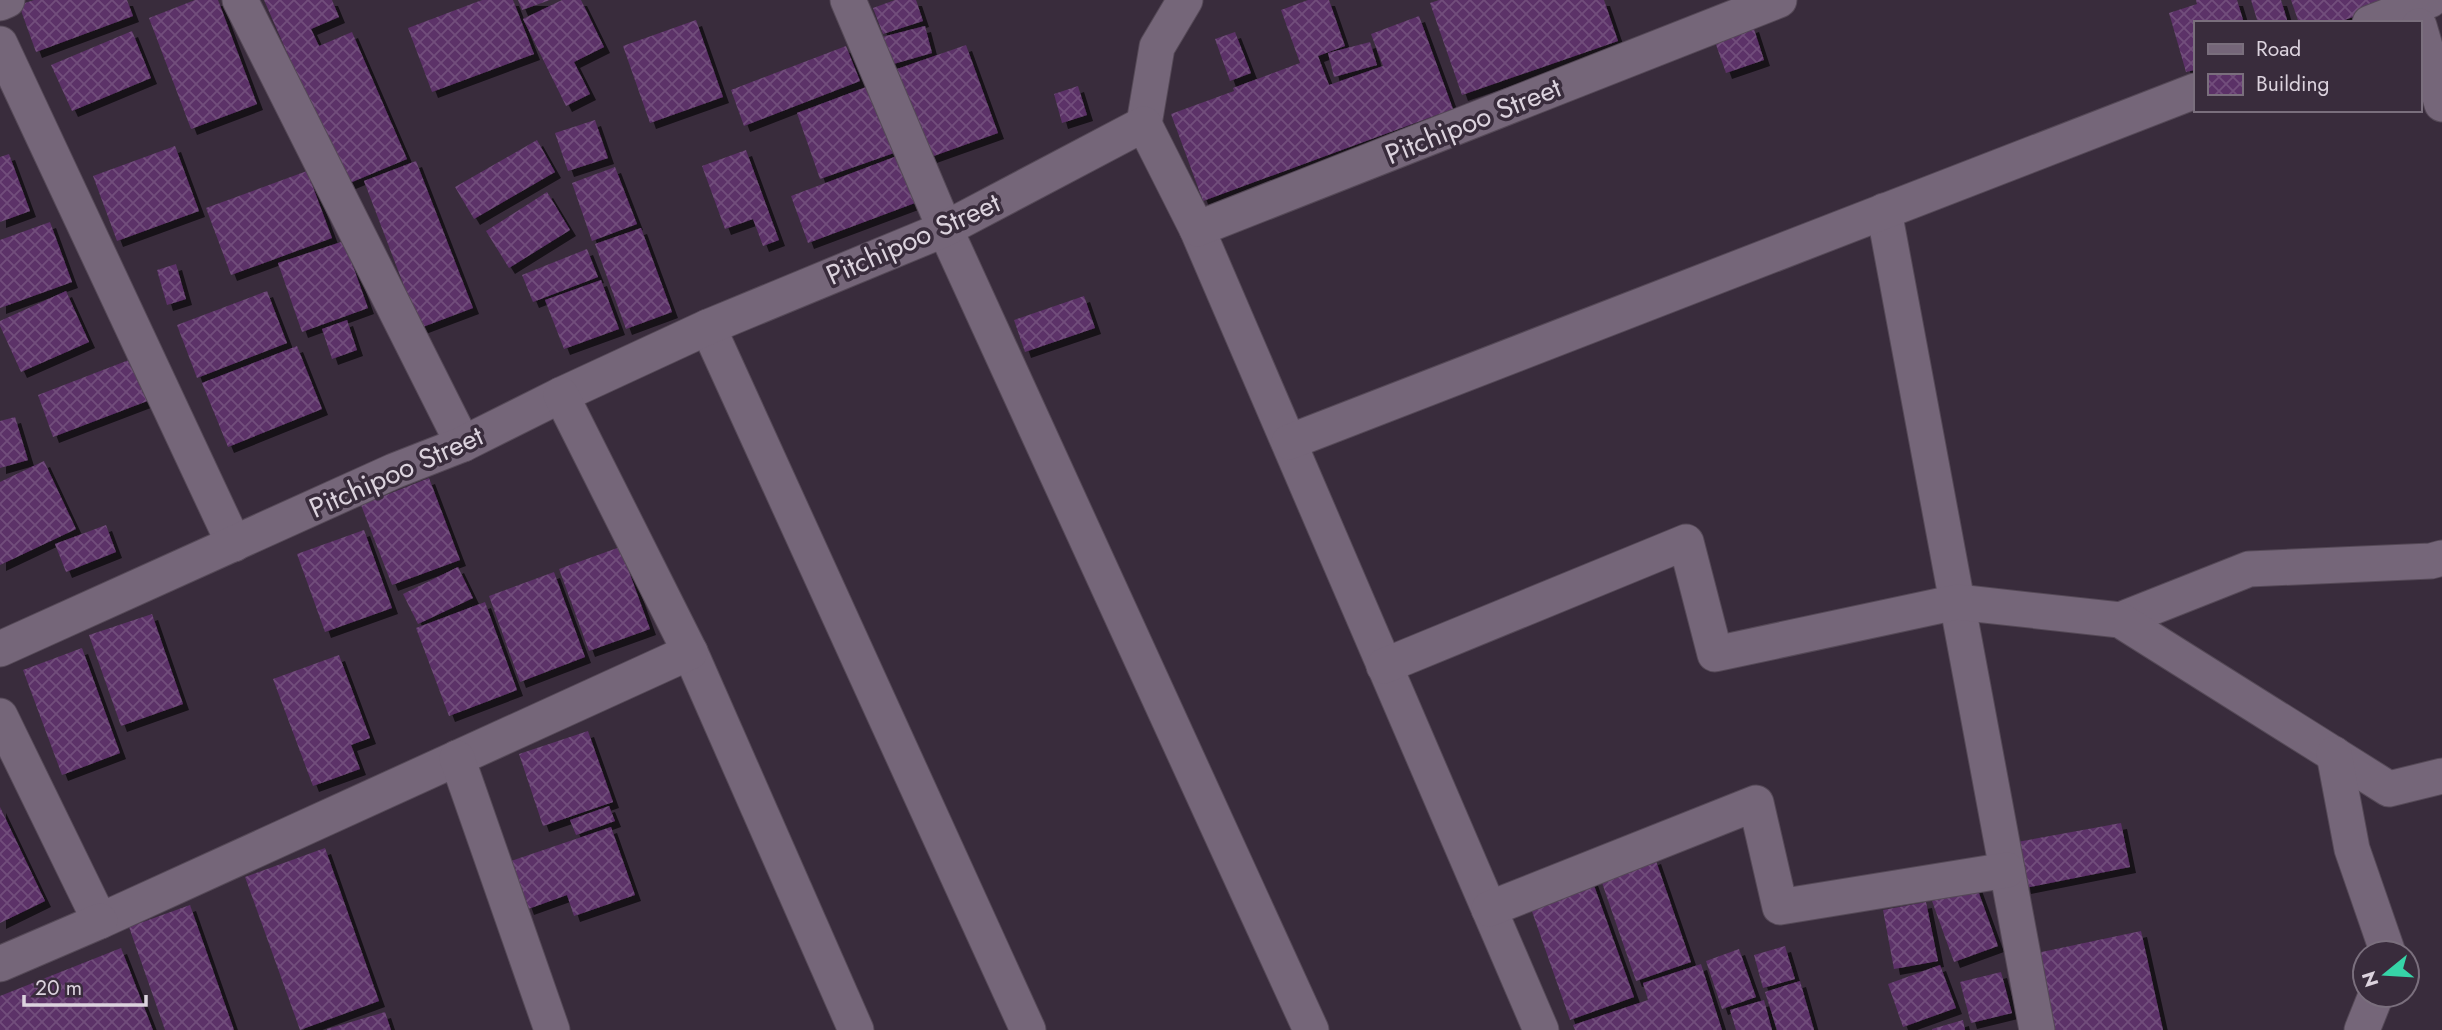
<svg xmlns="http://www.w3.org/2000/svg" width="2442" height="1030" font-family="Jost,sans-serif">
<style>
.building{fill:url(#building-cross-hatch);filter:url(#shadow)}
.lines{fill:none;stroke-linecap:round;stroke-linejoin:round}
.minor-casing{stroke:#554957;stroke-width:37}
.minor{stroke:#756679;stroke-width:35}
.labels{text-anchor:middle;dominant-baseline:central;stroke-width:7;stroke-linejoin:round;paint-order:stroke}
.street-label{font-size:28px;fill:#dcd3de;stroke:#392c3c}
</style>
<defs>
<pattern id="building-cross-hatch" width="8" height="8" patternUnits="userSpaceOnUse" patternTransform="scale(1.75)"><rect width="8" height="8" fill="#5b3167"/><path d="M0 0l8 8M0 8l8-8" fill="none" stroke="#724e7c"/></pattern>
<filter id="shadow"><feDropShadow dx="6" dy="6" stdDeviation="0" flood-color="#0009"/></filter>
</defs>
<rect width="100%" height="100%" fill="#392c3c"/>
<g class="building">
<polygon points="34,0 127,0 133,16 36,52 19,5"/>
<polygon points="195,0 218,0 257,104 191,129 149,18"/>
<polygon points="264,0 332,0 339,17 311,29 319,46 352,32 407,159 345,185"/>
<polygon points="482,0 513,0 534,54 432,92 408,28"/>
<polygon points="518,0 550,0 522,10"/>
<polygon points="562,0 581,0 604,47 574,62 590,94 566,106 523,19"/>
<polygon points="895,0 916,0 923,21 883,34 873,8"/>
<polygon points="1308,0 1329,0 1345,46 1318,56 1329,85 1383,66 1371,34 1419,16 1453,109 1203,201 1171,114 1234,91 1233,88 1300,63 1281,10"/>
<polygon points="1439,0 1604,0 1618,41 1462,95 1430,3"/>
<polygon points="2196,0 2237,0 2244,23 2195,23 2195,70 2186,72 2169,13 2197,4"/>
<polygon points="2251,0 2281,0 2288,23 2258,23"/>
<polygon points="2291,0 2401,0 2336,23 2299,23"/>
<polygon points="696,20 723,97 650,123 623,46"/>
<polygon points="925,26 932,53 890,65 882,37"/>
<polygon points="1753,26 1764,60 1726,73 1714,39"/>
<polygon points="132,31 151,78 72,111 51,65"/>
<polygon points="1235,32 1251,73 1230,81 1215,39"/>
<polygon points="1370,42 1377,65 1334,77 1328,53"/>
<polygon points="966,45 998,133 928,158 897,69"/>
<polygon points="846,46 860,81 744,126 731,90"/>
<polygon points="869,86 894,153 820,179 797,113"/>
<polygon points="1078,86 1087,115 1062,123 1054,94"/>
<polygon points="595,120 608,158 568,171 555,133"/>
<polygon points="537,140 555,172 474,219 455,187"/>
<polygon points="175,146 199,211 117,241 93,176"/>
<polygon points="746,150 779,240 763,246 753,219 725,229 702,166"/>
<polygon points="9,154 30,211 0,222 0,157"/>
<polygon points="897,156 915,203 808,243 791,196"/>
<polygon points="416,161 473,308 420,328 364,181"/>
<polygon points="615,167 637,224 592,241 572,183"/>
<polygon points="307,171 332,238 231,275 206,208"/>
<polygon points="547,192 570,230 509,268 486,231"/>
<polygon points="50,222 72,282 0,308 0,240"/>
<polygon points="641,228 672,312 626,329 595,244"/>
<polygon points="344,241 368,308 302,332 278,263"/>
<polygon points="587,249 598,277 533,302 522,275"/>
<polygon points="176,264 186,299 167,305 157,270"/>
<polygon points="601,280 619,329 564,349 545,300"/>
<polygon points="66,291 89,342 21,372 0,326 0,321"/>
<polygon points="267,291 287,343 197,378 177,325"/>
<polygon points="1084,296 1095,328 1025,352 1014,320"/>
<polygon points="347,320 357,350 332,359 322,329"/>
<polygon points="297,346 322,409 228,447 202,383"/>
<polygon points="134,358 150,400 53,437 38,395"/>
<polygon points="15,417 28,460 0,468 0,421"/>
<polygon points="44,461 76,529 0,565 0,482"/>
<polygon points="429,478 460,560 392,585 361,505"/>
<polygon points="106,525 116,552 66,572 55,544"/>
<polygon points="364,530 392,608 325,632 297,554"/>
<polygon points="620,547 650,629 589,651 559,569"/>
<polygon points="458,567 473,598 418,624 403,594"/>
<polygon points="554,572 585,657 520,682 489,596"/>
<polygon points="485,602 517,690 449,716 416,628"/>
<polygon points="152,614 183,704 121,726 89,635"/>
<polygon points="82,648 120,753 62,775 23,670"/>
<polygon points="339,655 370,738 351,745 360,769 313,786 273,679"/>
<polygon points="588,731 613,802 543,826 519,754"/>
<polygon points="609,806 615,821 576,835 570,820"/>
<polygon points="0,807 45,901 0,923"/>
<polygon points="2121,823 2130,867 2025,888 2017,842"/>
<polygon points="611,827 635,895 574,916 567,895 528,909 511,861"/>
<polygon points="325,848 379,1001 300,1030 245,877"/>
<polygon points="1655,858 1691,962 1636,981 1600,877"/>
<polygon points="1591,877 1634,997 1570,1020 1528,900"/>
<polygon points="1976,885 1998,946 1954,962 1932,901"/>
<polygon points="1926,902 1938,961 1894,969 1883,910"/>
<polygon points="190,905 234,1030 165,1030 129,927"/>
<polygon points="2141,931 2163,1030 2053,1030 2037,953"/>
<polygon points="1785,946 1795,979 1763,988 1754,955"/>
<polygon points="121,948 153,1030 0,1030 0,996"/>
<polygon points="1739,949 1756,997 1722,1009 1706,961"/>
<polygon points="1701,964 1722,1030 1575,1030 1573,1025 1648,1000 1643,983"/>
<polygon points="1940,965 1956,1008 1903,1027 1888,984"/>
<polygon points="2001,972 2012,1013 1971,1023 1960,982"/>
<polygon points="1800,981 1814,1030 1777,1030 1765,992"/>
<polygon points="1764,1000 1772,1030 1736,1030 1730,1010"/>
<polygon points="385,1012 391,1030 327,1030 327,1029"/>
<polygon points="1963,1020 1965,1030 1932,1030 1932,1029"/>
</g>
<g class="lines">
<defs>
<g id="minor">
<polyline points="240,0 463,444"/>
<polyline points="848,0 945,229 1311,1030"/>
<polyline points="0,3 7,0"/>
<polyline points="2370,23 2430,0"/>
<polyline points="2419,26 2442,104"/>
<polyline points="0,44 234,544"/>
<polyline points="1144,124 1157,47 1185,0"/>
<polyline points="1884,211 2037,1030"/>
<polyline points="1197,229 1541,1030"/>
<polyline points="708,327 1028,1030"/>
<polyline points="1289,442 2195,91"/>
<polyline points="2120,620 2249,569 2431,561 2442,558"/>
<polyline points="0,649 394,471 463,444 561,395 708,327 945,229 1144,124 1197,229 1779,0"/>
<polyline points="690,652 856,1030"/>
<polyline points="1384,666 1686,542 1715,654 1957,602 2120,620 2389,789 2442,776"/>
<polyline points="0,716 100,921 690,652 561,395"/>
<polyline points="2334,754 2352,849 2388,953"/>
<polyline points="457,758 552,1030"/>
<polyline points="1489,909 1756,803 1780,907 2007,870"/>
<polyline points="0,964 100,921"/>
<polyline points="2362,1030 2376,995"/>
</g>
</defs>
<use href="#minor" class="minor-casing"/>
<use href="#minor" class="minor"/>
</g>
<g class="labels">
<g class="street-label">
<text transform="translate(1473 121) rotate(-22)">Pitchipoo Street</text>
<text transform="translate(913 239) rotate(-24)">Pitchipoo Street</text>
<text transform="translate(396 472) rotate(-24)">Pitchipoo Street</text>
</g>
</g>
<rect x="2194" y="21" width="228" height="91" fill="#392c3c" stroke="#7a6f7d" stroke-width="2"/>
<rect x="2208" y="44" width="35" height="10" fill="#756679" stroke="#7a6f7d" stroke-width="2"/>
<text x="2256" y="56" font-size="21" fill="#dcd3de">Road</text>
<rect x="2208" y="74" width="35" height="21" fill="url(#building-cross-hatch)" stroke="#7a6f7d" stroke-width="2"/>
<text x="2256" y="91" font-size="21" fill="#dcd3de">Building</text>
<g transform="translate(2386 974) rotate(252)"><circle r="33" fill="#392c3c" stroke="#7a6f7d" stroke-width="2"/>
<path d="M0-5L12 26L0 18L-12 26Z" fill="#36d4a7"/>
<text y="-10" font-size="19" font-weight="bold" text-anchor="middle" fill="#dcd3de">N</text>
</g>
<path d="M24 995v10h122v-10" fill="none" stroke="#dcd3de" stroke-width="3.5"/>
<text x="35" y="995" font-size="21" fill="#dcd3de" stroke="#392c3c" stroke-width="5" paint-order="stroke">20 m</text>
</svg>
